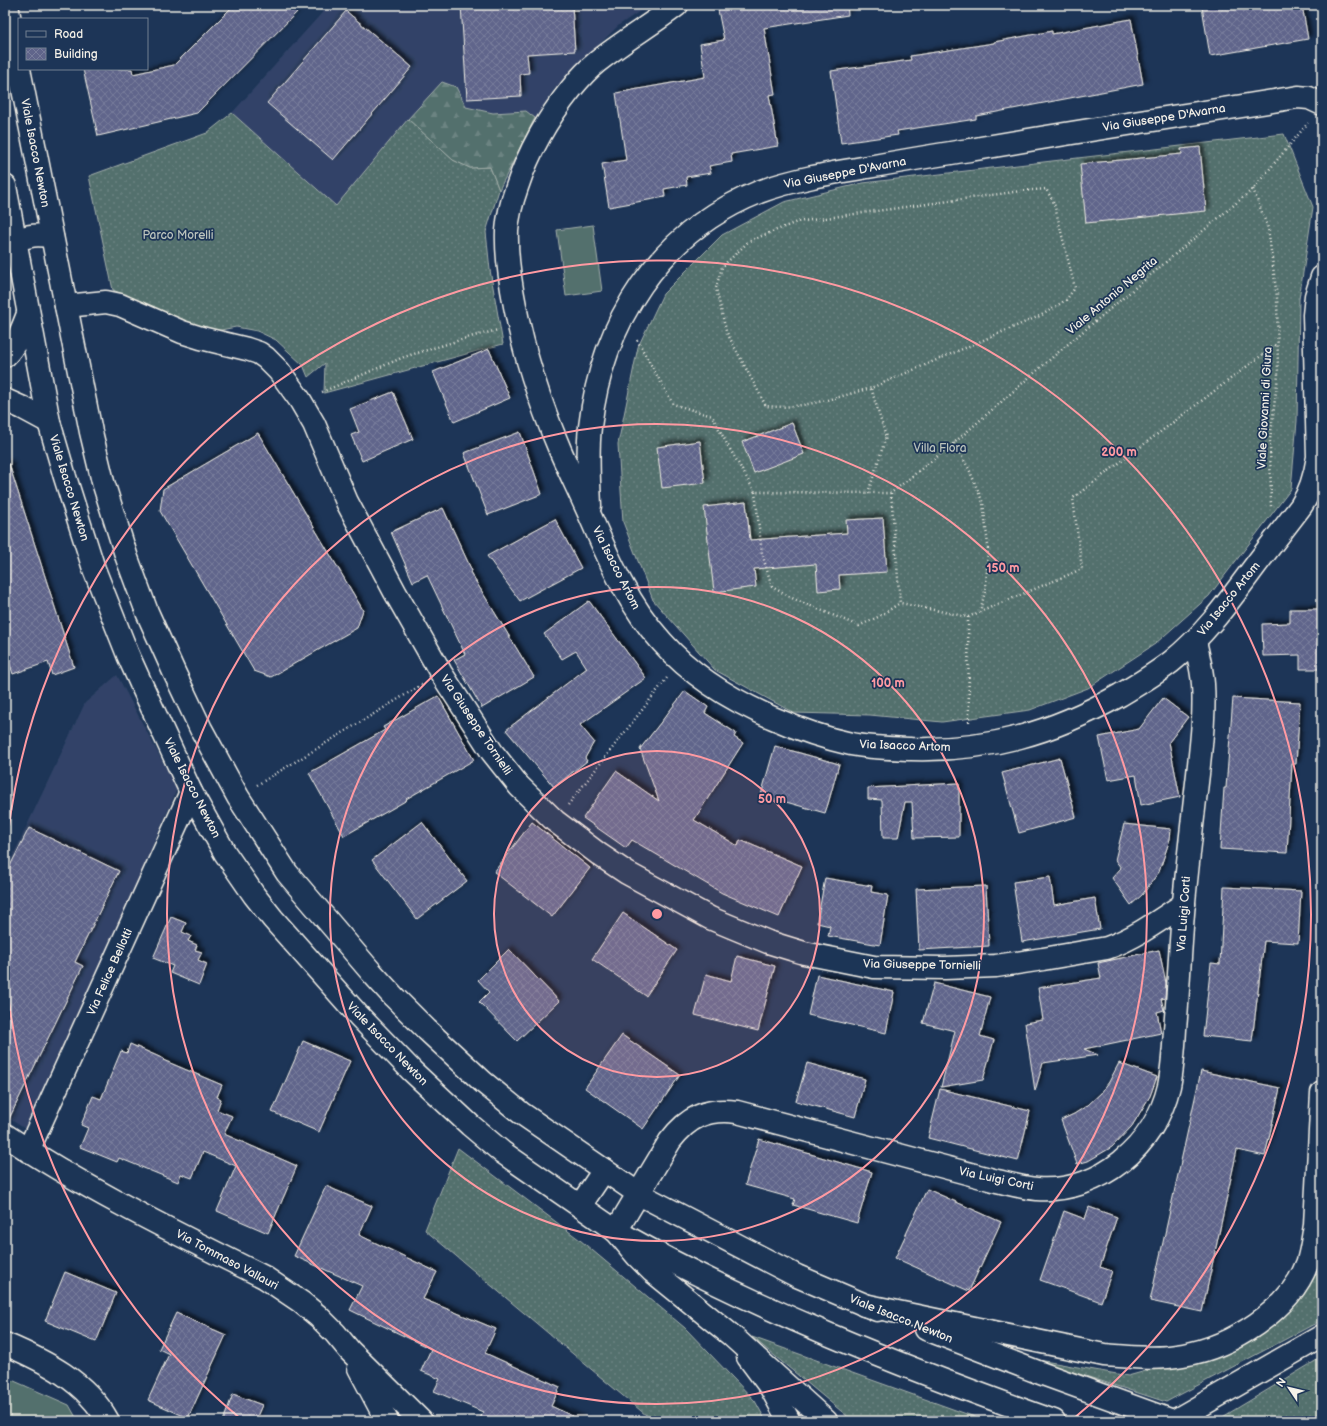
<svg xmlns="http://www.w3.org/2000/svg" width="1327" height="1426" font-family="'Balsamiq Sans',sans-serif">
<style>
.built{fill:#314367}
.grass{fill:url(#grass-dots);stroke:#a4b0aa}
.forest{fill:url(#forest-firs);stroke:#a4b0aa}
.garden{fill:#536f6d;stroke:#a4b0aa}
.building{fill:url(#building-cross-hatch);stroke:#f4f1e8;filter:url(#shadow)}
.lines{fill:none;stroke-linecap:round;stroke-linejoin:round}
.minor-casing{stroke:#f4f1e8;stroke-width:25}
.major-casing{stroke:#f4f1e8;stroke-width:25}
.highway-casing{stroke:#f4f1e8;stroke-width:25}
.path{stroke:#f4f1e8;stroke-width:2.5;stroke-dasharray:1 3;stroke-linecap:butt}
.minor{stroke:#1d3557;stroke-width:22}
.major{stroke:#1d3557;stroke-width:22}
.highway{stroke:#1d3557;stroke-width:22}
.ring{fill:none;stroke:#ff9aa2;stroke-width:2}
.labels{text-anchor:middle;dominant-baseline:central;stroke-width:3.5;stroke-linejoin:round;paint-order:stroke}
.street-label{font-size:12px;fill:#f4f1e8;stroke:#1d3557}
.park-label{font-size:12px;fill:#bcc4bd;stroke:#1d3557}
.centre{fill:#ff9aa2;stroke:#1d3557;stroke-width:2}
.ring-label{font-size:12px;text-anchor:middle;font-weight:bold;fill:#ff9aa2;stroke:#1d3557;stroke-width:3.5;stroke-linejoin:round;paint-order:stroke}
</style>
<defs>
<pattern id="grass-dots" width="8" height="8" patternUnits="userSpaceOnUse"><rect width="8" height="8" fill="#536f6d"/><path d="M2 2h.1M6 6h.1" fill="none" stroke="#6c8482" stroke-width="1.8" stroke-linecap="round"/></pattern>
<pattern id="forest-firs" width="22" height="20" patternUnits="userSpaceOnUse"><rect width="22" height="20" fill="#536f6d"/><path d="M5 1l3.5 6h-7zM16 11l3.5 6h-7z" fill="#6c8482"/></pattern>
<pattern id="building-cross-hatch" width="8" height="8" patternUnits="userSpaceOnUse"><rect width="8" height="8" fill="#60658b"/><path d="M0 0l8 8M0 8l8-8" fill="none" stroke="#777c9b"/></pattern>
<filter id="shadow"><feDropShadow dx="3.5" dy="-3.5" stdDeviation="2" flood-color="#0009"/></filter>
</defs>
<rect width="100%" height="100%" fill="#1d3557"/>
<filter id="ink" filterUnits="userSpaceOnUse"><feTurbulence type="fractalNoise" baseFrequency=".025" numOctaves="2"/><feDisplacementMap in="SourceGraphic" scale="8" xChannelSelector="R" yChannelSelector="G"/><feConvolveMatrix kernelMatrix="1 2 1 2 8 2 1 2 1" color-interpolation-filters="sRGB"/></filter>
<g filter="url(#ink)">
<g class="built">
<polygon points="329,5 649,5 619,25 555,88 535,118 499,190 490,167 408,119 336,206 232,113"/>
<polygon points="117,675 177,789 30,1132 5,1116 5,872 85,703"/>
</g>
<g class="grass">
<polygon points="232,113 336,206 408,119 453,160 470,168 490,167 499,190 486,232 490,270 503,344 324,393 325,363 308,377 303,365 276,340 257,331 236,327 206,333 161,311 113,290 89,176 207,133"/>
<polygon points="1284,134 1313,207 1299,299 1297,421 1291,489 1209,596 1155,644 1088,688 1030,710 942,722 870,715 794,713 715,670 653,600 623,522 618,444 638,347 663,294 722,235 784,202 863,183"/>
<polygon points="458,1148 580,1240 685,1328 755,1401 766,1421 653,1421 425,1230"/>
<polygon points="1322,1269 1322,1320 1166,1402 1033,1359 1128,1376 1249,1342"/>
<polygon points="752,1337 986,1421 853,1421"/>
<polygon points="1322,1357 1322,1421 1216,1421"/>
</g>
<polygon class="forest" points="442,82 456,87 466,107 493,113 526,111 535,118 499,190 490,167 470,168 453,160 408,119"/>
<g class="garden">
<polygon points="593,225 602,291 566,296 557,230"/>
<polygon points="5,1377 69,1405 78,1421 5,1421"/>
</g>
<g class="building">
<polygon points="234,5 304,5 197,113 98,136 83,69 132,69 133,74 174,65"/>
<polygon points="461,5 572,5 575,51 527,54 529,73 520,74 521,96 467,99"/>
<polygon points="717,5 847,5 848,15 764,28 775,94 769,95 778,146 731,154 732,162 709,166 711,173 686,177 687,185 664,189 665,197 609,207 602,164 626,160 616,93 705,77 700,44 724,40"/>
<polygon points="1214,5 1302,5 1308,39 1210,56 1202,7"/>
<polygon points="346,11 412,67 333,160 267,103"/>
<polygon points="1131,19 1143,84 976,116 976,119 897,131 898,135 841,143 831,71 911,60 910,56 994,43 994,42 1052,31 1052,34"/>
<polygon points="1200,147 1206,211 1086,223 1080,164 1182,154 1181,149"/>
<polygon points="489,349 510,398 454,422 433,372"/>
<polygon points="393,392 413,439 362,461 351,435 359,432 350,409"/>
<polygon points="792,423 804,454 754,473 742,442"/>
<polygon points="520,432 542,494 488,515 464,453"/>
<polygon points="258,433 363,610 357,628 271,677 254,671 160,511 163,489"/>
<polygon points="700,441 705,483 662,488 657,447"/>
<polygon points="5,464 9,464 74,667 52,675 48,662 13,674 5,649"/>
<polygon points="746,502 750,540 847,533 846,520 883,518 887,572 839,575 840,589 818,591 816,564 754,569 756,587 714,592 704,507"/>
<polygon points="443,508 472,571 470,572 534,677 482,708 454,660 465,654 427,575 413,582 391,532"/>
<polygon points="555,519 581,568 520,601 487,556"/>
<polygon points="589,601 646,678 580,725 594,742 585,758 587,761 554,787 506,730 587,668 576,651 562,659 544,634"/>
<polygon points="1290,609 1322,609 1322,641 1319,641 1320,669 1300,669 1300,655 1263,656 1262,624 1290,623"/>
<polygon points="685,691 708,707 705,713 736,733 734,737 743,743 694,820 738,846 740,840 802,866 779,917 722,893 632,840 626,848 583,818 616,771 659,801 640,749"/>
<polygon points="438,696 474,760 406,799 407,800 344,836 309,773 385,730 383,727"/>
<polygon points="1163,698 1188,717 1169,742 1180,797 1141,805 1136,775 1108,780 1099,737 1139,729"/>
<polygon points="1233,698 1300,702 1296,764 1292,764 1287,853 1220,849 1224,788 1226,788"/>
<polygon points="775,746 839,764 828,804 825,813 761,795"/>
<polygon points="1060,758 1076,817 1019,833 1002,773"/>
<polygon points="959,783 959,837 914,838 912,802 905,802 898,838 883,838 882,800 868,799 868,788"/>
<polygon points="422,822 467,881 417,919 372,860"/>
<polygon points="532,822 590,868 552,917 494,872"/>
<polygon points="1124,824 1171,829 1170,839 1159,872 1142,895 1131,905 1112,878 1121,868 1115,860"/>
<polygon points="29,828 119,871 75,962 83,966 7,1123 5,1123 5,876"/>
<polygon points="1050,877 1054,905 1095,898 1100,929 1022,942 1013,882"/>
<polygon points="825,878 872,886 871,892 888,895 880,945 828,936 830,926 817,923"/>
<polygon points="986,886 989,946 919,950 916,889"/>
<polygon points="1224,887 1301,891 1298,943 1264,941 1252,1041 1203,1036 1211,963 1220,964"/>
<polygon points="623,913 677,950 646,996 592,959"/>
<polygon points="171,917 186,923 182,932 191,936 188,941 197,945 195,950 202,952 198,960 207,964 199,985 170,973 173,966 153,958"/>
<polygon points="509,949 559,1001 517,1041 479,1002 489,992 478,980"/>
<polygon points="1159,950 1166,983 1165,998 1161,999 1164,1010 1157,1012 1161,1033 1084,1049 1098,1055 1043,1063 1035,1091 1025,1023 1043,1020 1038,988 1101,978 1098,963"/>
<polygon points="737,956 775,966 758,1031 695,1015 706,974 731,981"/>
<polygon points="817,975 894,992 886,1033 808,1015"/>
<polygon points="934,983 990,997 980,1036 994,1040 983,1080 941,1087 955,1031 923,1023"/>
<polygon points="622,1035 680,1075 643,1129 585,1088"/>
<polygon points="303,1041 350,1061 319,1132 272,1112"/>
<polygon points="130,1044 164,1059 163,1060 222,1085 217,1097 221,1099 217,1110 232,1116 224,1134 297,1166 268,1233 217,1211 236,1166 203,1152 192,1178 181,1174 178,1182 119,1158 117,1162 80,1147 88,1128 81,1125 93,1096 101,1099 121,1051 127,1053"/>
<polygon points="807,1063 865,1079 855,1117 796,1101"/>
<polygon points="1119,1063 1157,1077 1150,1096 1132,1126 1112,1147 1088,1161 1077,1164 1061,1120 1074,1114 1088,1105 1101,1093 1109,1082"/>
<polygon points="1201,1071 1280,1088 1265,1156 1237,1150 1202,1312 1150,1301"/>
<polygon points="940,1089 1030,1111 1018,1161 928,1138"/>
<polygon points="759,1139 872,1172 857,1223 793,1205 795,1199 745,1185"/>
<polygon points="326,1186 372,1206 359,1235 437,1272 423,1299 496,1329 485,1353 560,1387 551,1406 583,1421 479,1421 483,1412 434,1391 440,1379 421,1371 431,1349 350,1310 362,1286 294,1256"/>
<polygon points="927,1189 1001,1222 969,1291 895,1258"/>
<polygon points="1089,1207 1117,1217 1100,1267 1112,1271 1101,1302 1040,1280 1064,1211 1085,1219"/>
<polygon points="65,1272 116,1293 96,1342 45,1321"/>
<polygon points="176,1313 226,1335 188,1418 148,1400 169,1354 159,1349"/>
<polygon points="233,1394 262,1405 255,1421 223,1421"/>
</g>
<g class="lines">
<defs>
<g id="minor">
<path d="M677,5C651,25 623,41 597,62C587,70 579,79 571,89C547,119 529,151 517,187C512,201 508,216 507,231C506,257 510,281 515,306C524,355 540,403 560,450C570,473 581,495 591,518C610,562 629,606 662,642C692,676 731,700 773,718C798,729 824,738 851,744C871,748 891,748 911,749C990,751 1052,733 1120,695C1137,685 1155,674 1171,662C1205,635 1229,601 1255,566C1270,546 1286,526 1301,506C1311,491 1315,476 1318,457L1314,315L1316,296L1322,277"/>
<path d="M16,241C28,235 38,234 52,237"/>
<path d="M66,306L106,302L120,305L182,332L201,338L247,349L259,353L266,358L279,371L300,400L314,424L347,502L395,592L441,673L492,752L519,786L555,821L600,855L627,873L710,918L768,942L804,953L874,967L945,968L996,966L1043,959L1107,948C1135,938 1160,920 1184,904"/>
<path d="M5,356C17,344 22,329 28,314"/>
<polyline points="5,400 23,408 49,422"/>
<path d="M590,506C589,480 587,453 590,427C602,322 659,232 759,192C794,179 832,173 868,167C902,161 936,155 970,150C1079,131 1188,115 1298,97L1309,98L1322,104"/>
<path d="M5,1135C87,1190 176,1233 264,1277L301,1302L318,1316L335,1333L350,1351L421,1421"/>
<polyline points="28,1151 191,792"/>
<polyline points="580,1206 604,1170"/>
<path d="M616,1231L670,1141C688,1117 707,1108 737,1112L997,1181C1010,1184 1024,1188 1037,1189C1100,1193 1155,1146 1169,1086C1173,1067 1174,1048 1175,1029C1179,987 1180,944 1184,902C1188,859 1193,817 1198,774C1201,745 1205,714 1203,684C1202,669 1198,655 1195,641"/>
<path d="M5,1344C45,1361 86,1381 108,1421"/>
<polyline points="748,1357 771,1388 789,1421"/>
<polyline points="359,1368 387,1421"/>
</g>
<g id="major">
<polyline points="7,5 19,68"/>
<polyline points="19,69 91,432 103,482 127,558 147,612 174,672 201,729 238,797 287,873 373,974 394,997 427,1030 483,1082 521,1113 639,1194"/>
<polyline points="5,186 49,422 65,477 94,569 128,655 142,686 191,792 225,853 254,895 273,919 359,1016 412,1071 470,1125 502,1152 616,1231 637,1256 652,1271 731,1335 826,1421"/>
</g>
<g id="highway">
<polyline points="639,1194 797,1276 877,1310"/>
<path d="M616,1231C755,1309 904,1368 1054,1421"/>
<path d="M864,1305L1104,1355C1130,1357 1157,1360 1183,1355C1231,1347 1289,1311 1307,1264C1311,1254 1313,1237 1315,1225L1322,1093"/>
<polyline points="926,1329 1043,1374 1173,1421"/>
<polyline points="1174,1421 1322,1336"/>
</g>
</defs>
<use href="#minor" class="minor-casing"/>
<use href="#major" class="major-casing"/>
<use href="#highway" class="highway-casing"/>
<g class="path">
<polyline points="1253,189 1268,228 1277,297 1278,375 1270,440 1271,509"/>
<polyline points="637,340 673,404 712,416 727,444 755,492 891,493 954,443 1055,355 1253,189 1308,123"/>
<polyline points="322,392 404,357 470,337 498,330"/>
<polyline points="954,443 969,469 983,503 988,545 986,587 980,612"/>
<polyline points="755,492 762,553 772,587 794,599 859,626 878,617 900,603"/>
<path d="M868,493L886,437L871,388L1042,315L1066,300L1075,288L1054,203L1046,189L1021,191L797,222L749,241L722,267L716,288L726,331L766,406C800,410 838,397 871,388"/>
<polyline points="891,493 900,603 968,617 1082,569 1073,498 1278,343"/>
<polyline points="968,617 969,725"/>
<polyline points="257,785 423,684"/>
<polyline points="568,805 667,678"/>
</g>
<use href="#minor" class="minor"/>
<use href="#major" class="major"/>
<use href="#highway" class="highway"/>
</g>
</g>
<circle cx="657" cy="914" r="163" fill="#ff9aa2" fill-opacity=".12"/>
<g class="ring">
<circle cx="657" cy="914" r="163"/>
<circle cx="657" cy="914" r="327"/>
<circle cx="657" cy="914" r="490"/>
<path d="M241 1419A654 654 0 0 1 5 965M5 863A654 654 0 1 1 1073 1419"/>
</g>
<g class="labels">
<g class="street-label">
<text transform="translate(1164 118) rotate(-9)">Via Giuseppe D'Avarna</text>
<text transform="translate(35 153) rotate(79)">Viale Isacco Newton</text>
<text transform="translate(845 173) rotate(-11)">Via Giuseppe D'Avarna</text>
<text transform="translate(1112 296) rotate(-40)">Viale Antonio Negrita</text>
<text transform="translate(1265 408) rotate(-87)">Viale Giovanni di Giura</text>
<text transform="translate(69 488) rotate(73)">Viale Isacco Newton</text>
<text transform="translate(616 568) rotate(63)">Via Isacco Artom</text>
<text transform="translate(1229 599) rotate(-51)">Via Isacco Artom</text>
<text transform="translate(476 725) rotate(56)">Via Giuseppe Tornielli</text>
<text transform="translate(905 746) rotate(2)">Via Isacco Artom</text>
<text transform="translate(192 788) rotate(63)">Viale Isacco Newton</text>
<text transform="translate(1184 914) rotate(-86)">Via Luigi Corti</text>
<text transform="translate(922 965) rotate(1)">Via Giuseppe Tornielli</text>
<text transform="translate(110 972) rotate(-66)">Via Felice Bellotti</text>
<text transform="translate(387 1044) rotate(46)">Viale Isacco Newton</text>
<text transform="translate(996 1179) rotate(12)">Via Luigi Corti</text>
<text transform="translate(227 1260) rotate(28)">Via Tommaso Vallauri</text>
<text transform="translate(901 1319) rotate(22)">Viale Isacco Newton</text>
</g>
<g class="park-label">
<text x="178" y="235">Parco Morelli</text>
<text x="940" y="448">Villa Flora</text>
</g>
</g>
<circle cx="657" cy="914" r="6" class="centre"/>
<g class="ring-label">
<text x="1119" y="456">200 m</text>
<text x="1003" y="572">150 m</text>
<text x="888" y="687">100 m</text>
<text x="772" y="803">50 m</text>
</g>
<rect width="1327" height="1426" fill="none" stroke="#1d3557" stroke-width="20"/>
<rect x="10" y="10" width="1307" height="1406" fill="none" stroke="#f4f1e8" stroke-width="1.5" filter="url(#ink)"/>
<rect x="18" y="18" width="130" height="52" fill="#1d3557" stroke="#738091"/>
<rect x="26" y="31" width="20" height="6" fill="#1d3557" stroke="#738091"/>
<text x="54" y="38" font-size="12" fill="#f4f1e8">Road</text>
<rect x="26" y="48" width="20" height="12" fill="url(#building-cross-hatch)" stroke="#738091"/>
<text x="54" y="58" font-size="12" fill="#f4f1e8">Building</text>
<g transform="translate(1289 1388) rotate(305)" stroke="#1d3557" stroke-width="3" paint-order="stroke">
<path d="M0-3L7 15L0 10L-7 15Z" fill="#f4f1e8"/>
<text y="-6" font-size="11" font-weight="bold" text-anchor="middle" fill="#f4f1e8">N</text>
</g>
</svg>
